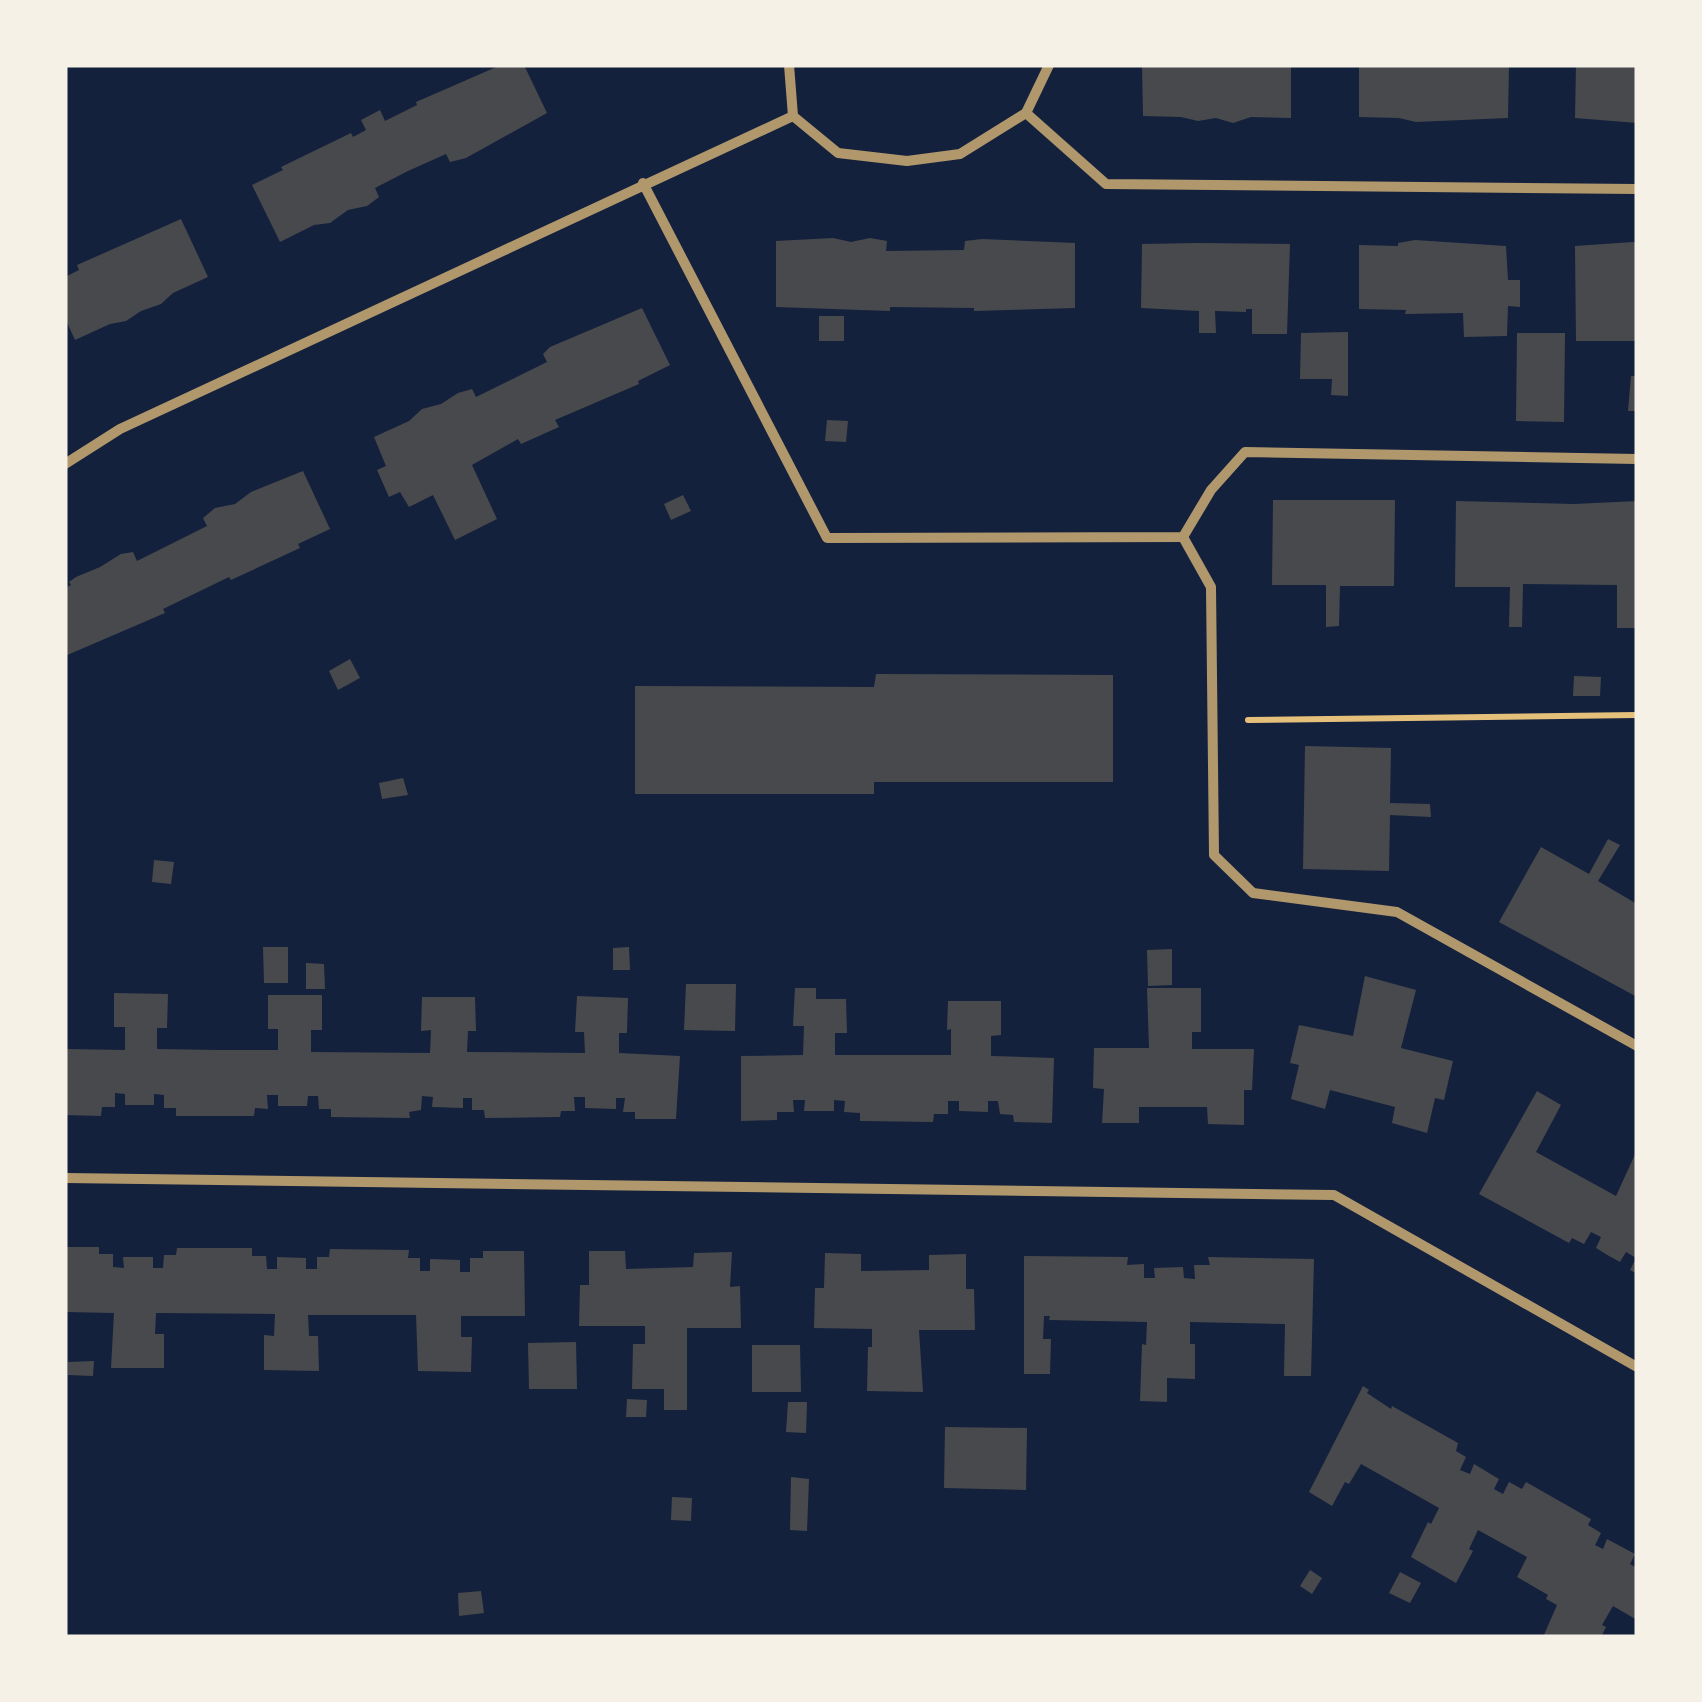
<svg xmlns="http://www.w3.org/2000/svg" width="1702" height="1702" font-family="'Asap Condensed',sans-serif">
<style>
.building{fill:#48494c}
.lines{fill:none;stroke-linecap:round;stroke-linejoin:round}
.path{stroke:#e5c07b;stroke-width:6}
.minor{stroke:#b1986c;stroke-width:10}
</style>
<rect width="100%" height="100%" fill="#14213d"/>
<g class="building">
<polygon points="501,65 524,65 547,113 466,158 450,162 446,154 408,171 375,188 379,197 367,206 348,210 330,223 314,225 280,242 252,185 283,170 281,167 351,133 353,137 366,130 361,120 380,110 385,121 417,105 416,102"/>
<polygon points="1142,65 1291,65 1291,118 1251,117 1233,123 1216,118 1198,121 1181,117 1143,116"/>
<polygon points="1359,65 1509,65 1508,118 1416,122 1399,118 1359,117"/>
<polygon points="1576,65 1637,65 1637,123 1575,118"/>
<polygon points="181,219 208,277 173,293 161,304 141,311 126,321 110,324 75,340 65,318 65,277 79,270 77,265"/>
<polygon points="833,238 851,242 870,238 887,241 886,251 964,250 965,241 982,239 1075,243 1075,308 974,311 974,308 890,307 890,311 776,307 776,241"/>
<polygon points="1415,240 1506,246 1508,280 1520,280 1520,307 1508,306 1507,336 1464,337 1463,313 1405,314 1406,310 1359,309 1359,245 1398,246 1398,243"/>
<polygon points="1633,242 1637,243 1637,341 1576,341 1575,246"/>
<polygon points="1198,243 1290,244 1287,334 1252,334 1252,309 1246,309 1246,312 1215,311 1216,333 1199,333 1199,311 1141,308 1142,244"/>
<polygon points="642,308 670,365 638,381 639,384 555,420 559,427 521,444 518,439 472,465 497,519 455,540 433,495 409,507 400,492 389,497 377,470 386,466 374,437 409,421 422,409 441,404 458,393 472,389 476,397 547,362 543,354 550,347"/>
<rect x="819" y="316" width="25" height="25"/>
<polygon points="1348,332 1348,396 1331,395 1332,379 1300,379 1301,333"/>
<polygon points="1517,333 1565,333 1564,422 1516,421"/>
<polygon points="1631,376 1637,376 1637,411 1628,411"/>
<polygon points="827,420 848,421 846,442 825,441"/>
<polygon points="303,471 330,529 298,544 300,548 231,580 229,577 163,609 165,613 65,656 65,588 71,585 69,582 76,577 100,567 121,554 133,552 137,561 207,526 203,518 215,508 235,504 251,492"/>
<polygon points="683,495 691,511 671,520 664,504"/>
<polygon points="1273,500 1395,500 1394,586 1340,586 1339,626 1326,627 1326,585 1272,585"/>
<polygon points="1456,501 1574,504 1637,501 1637,628 1617,628 1617,585 1523,584 1522,627 1509,627 1510,587 1455,587"/>
<polygon points="350,659 360,678 338,690 329,671"/>
<polygon points="876,674 1113,675 1113,782 874,782 874,794 635,794 635,686 874,687"/>
<polygon points="1574,676 1601,677 1600,696 1573,696"/>
<polygon points="1305,746 1391,748 1390,803 1430,804 1431,817 1390,815 1389,871 1303,869"/>
<polygon points="403,778 408,795 382,799 379,783"/>
<polygon points="1608,839 1620,845 1598,881 1637,904 1637,997 1499,922 1541,847 1589,874"/>
<polygon points="154,860 174,862 171,884 152,882"/>
<polygon points="263,947 288,947 288,983 264,983"/>
<polygon points="629,947 630,970 613,970 613,948"/>
<polygon points="1172,949 1172,985 1148,986 1147,950"/>
<polygon points="306,963 324,964 325,989 306,989"/>
<polygon points="1365,976 1416,990 1401,1048 1453,1061 1444,1100 1435,1098 1427,1133 1392,1123 1395,1107 1330,1090 1325,1109 1291,1099 1299,1065 1290,1063 1299,1025 1353,1036"/>
<polygon points="686,984 736,984 735,1031 684,1030"/>
<polygon points="795,988 816,988 816,999 846,999 847,1033 835,1033 835,1055 951,1055 951,1029 947,1030 948,1001 1001,1001 1001,1035 991,1036 991,1056 1054,1058 1052,1123 1014,1122 1013,1115 1000,1114 998,1101 988,1101 988,1112 959,1111 959,1101 948,1101 948,1114 934,1114 933,1122 860,1121 860,1113 844,1112 845,1101 834,1100 834,1111 804,1111 805,1100 793,1100 794,1112 777,1112 777,1120 741,1121 741,1056 803,1055 804,1026 793,1026"/>
<polygon points="1147,988 1201,988 1201,1032 1192,1032 1192,1049 1254,1049 1252,1090 1244,1090 1244,1125 1208,1124 1207,1107 1139,1107 1139,1123 1102,1123 1104,1089 1093,1088 1094,1048 1149,1048"/>
<polygon points="114,993 168,994 167,1028 157,1028 157,1049 217,1050 278,1050 278,1029 268,1029 268,995 322,995 322,1030 311,1030 311,1052 430,1053 431,1030 421,1031 422,997 475,997 476,1031 468,1031 467,1052 585,1053 584,1032 575,1032 577,996 628,998 627,1033 619,1033 619,1053 680,1056 676,1119 635,1119 635,1112 623,1112 625,1098 616,1098 616,1109 585,1108 585,1097 574,1097 575,1111 561,1111 560,1117 485,1118 484,1110 472,1110 472,1098 463,1098 463,1108 432,1107 433,1097 422,1096 421,1110 409,1112 410,1118 331,1117 331,1109 319,1109 318,1096 308,1096 307,1106 278,1106 278,1095 267,1095 268,1109 255,1108 254,1116 176,1116 176,1108 164,1108 164,1095 154,1094 154,1105 125,1105 125,1094 115,1093 115,1107 102,1107 101,1116 65,1115 65,1049 125,1050 125,1027 114,1027"/>
<polygon points="1537,1091 1561,1105 1536,1152 1616,1196 1637,1150 1637,1274 1630,1270 1636,1258 1626,1252 1620,1262 1609,1256 1596,1248 1601,1237 1591,1232 1584,1244 1572,1238 1569,1243 1479,1194"/>
<polygon points="65,1247 99,1247 99,1254 113,1254 113,1267 124,1268 123,1257 153,1257 153,1268 163,1268 164,1255 176,1255 177,1248 252,1248 252,1256 266,1256 267,1269 277,1269 277,1257 306,1258 306,1269 317,1269 317,1257 329,1257 330,1249 409,1250 408,1258 420,1258 420,1271 430,1271 430,1259 460,1260 460,1272 470,1272 470,1258 483,1258 483,1251 524,1251 525,1316 461,1316 461,1337 472,1337 471,1372 418,1371 416,1315 308,1315 309,1336 318,1336 319,1371 264,1370 264,1335 274,1336 275,1314 156,1313 155,1334 164,1334 164,1368 111,1368 114,1313 65,1312"/>
<polygon points="589,1251 625,1251 626,1269 693,1267 694,1253 732,1252 730,1287 740,1286 741,1328 687,1328 687,1410 664,1410 664,1389 632,1389 633,1344 645,1344 645,1326 579,1326 580,1285 589,1285"/>
<polygon points="825,1253 861,1254 861,1271 929,1270 929,1255 966,1254 966,1289 974,1289 975,1330 919,1330 923,1392 867,1391 868,1347 872,1347 872,1329 814,1328 815,1288 824,1288"/>
<polygon points="1024,1256 1128,1257 1127,1265 1144,1264 1144,1278 1155,1278 1154,1268 1183,1267 1184,1278 1195,1279 1194,1265 1210,1265 1208,1257 1314,1259 1311,1376 1284,1376 1285,1324 1190,1322 1190,1344 1195,1344 1195,1379 1167,1378 1167,1402 1140,1401 1142,1344 1146,1345 1147,1322 1049,1320 1050,1316 1044,1316 1043,1339 1051,1339 1050,1374 1024,1374"/>
<polygon points="576,1342 577,1389 529,1389 528,1343"/>
<polygon points="752,1345 800,1345 801,1392 752,1392"/>
<polygon points="94,1361 93,1376 68,1375 68,1362"/>
<polygon points="1363,1386 1369,1390 1367,1393 1391,1409 1392,1406 1458,1443 1456,1451 1466,1457 1460,1470 1470,1474 1474,1464 1499,1479 1494,1489 1503,1494 1509,1482 1522,1489 1526,1482 1591,1519 1588,1525 1601,1533 1595,1545 1603,1549 1607,1539 1635,1554 1630,1564 1637,1568 1637,1620 1613,1606 1602,1625 1606,1627 1601,1637 1543,1637 1557,1605 1546,1599 1548,1595 1517,1577 1527,1557 1478,1530 1469,1549 1473,1551 1456,1583 1411,1557 1428,1522 1431,1524 1439,1508 1361,1464 1349,1484 1345,1482 1332,1506 1309,1492"/>
<polygon points="627,1399 647,1400 646,1417 626,1417"/>
<polygon points="788,1402 807,1402 806,1433 786,1432"/>
<polygon points="945,1427 1027,1428 1026,1490 944,1488"/>
<polygon points="791,1477 809,1479 807,1531 790,1530"/>
<polygon points="672,1497 692,1498 691,1521 671,1520"/>
<polygon points="1310,1570 1322,1578 1312,1594 1300,1586"/>
<polygon points="1400,1572 1421,1583 1410,1603 1389,1593"/>
<polygon points="481,1591 484,1613 459,1616 458,1593"/>
</g>
<g class="lines">
<polyline class="path" points="1248,720 1637,715"/>
<g class="minor">
<polyline points="789,65 793,116 838,153 907,161 960,154 1026,113 1049,65"/>
<polyline points="1026,113 1106,184 1637,189"/>
<polyline points="643,183 827,538 1183,537 1211,490 1245,452 1637,459"/>
<polyline points="65,464 120,429 793,116"/>
<polyline points="1183,537 1211,587 1214,855 1253,893 1397,912 1637,1046"/>
<polyline points="65,1178 1334,1195 1637,1367"/>
</g>
</g>
<rect width="1702" height="1702" fill="none" stroke="#f6f1e7" stroke-width="135"/>
</svg>
